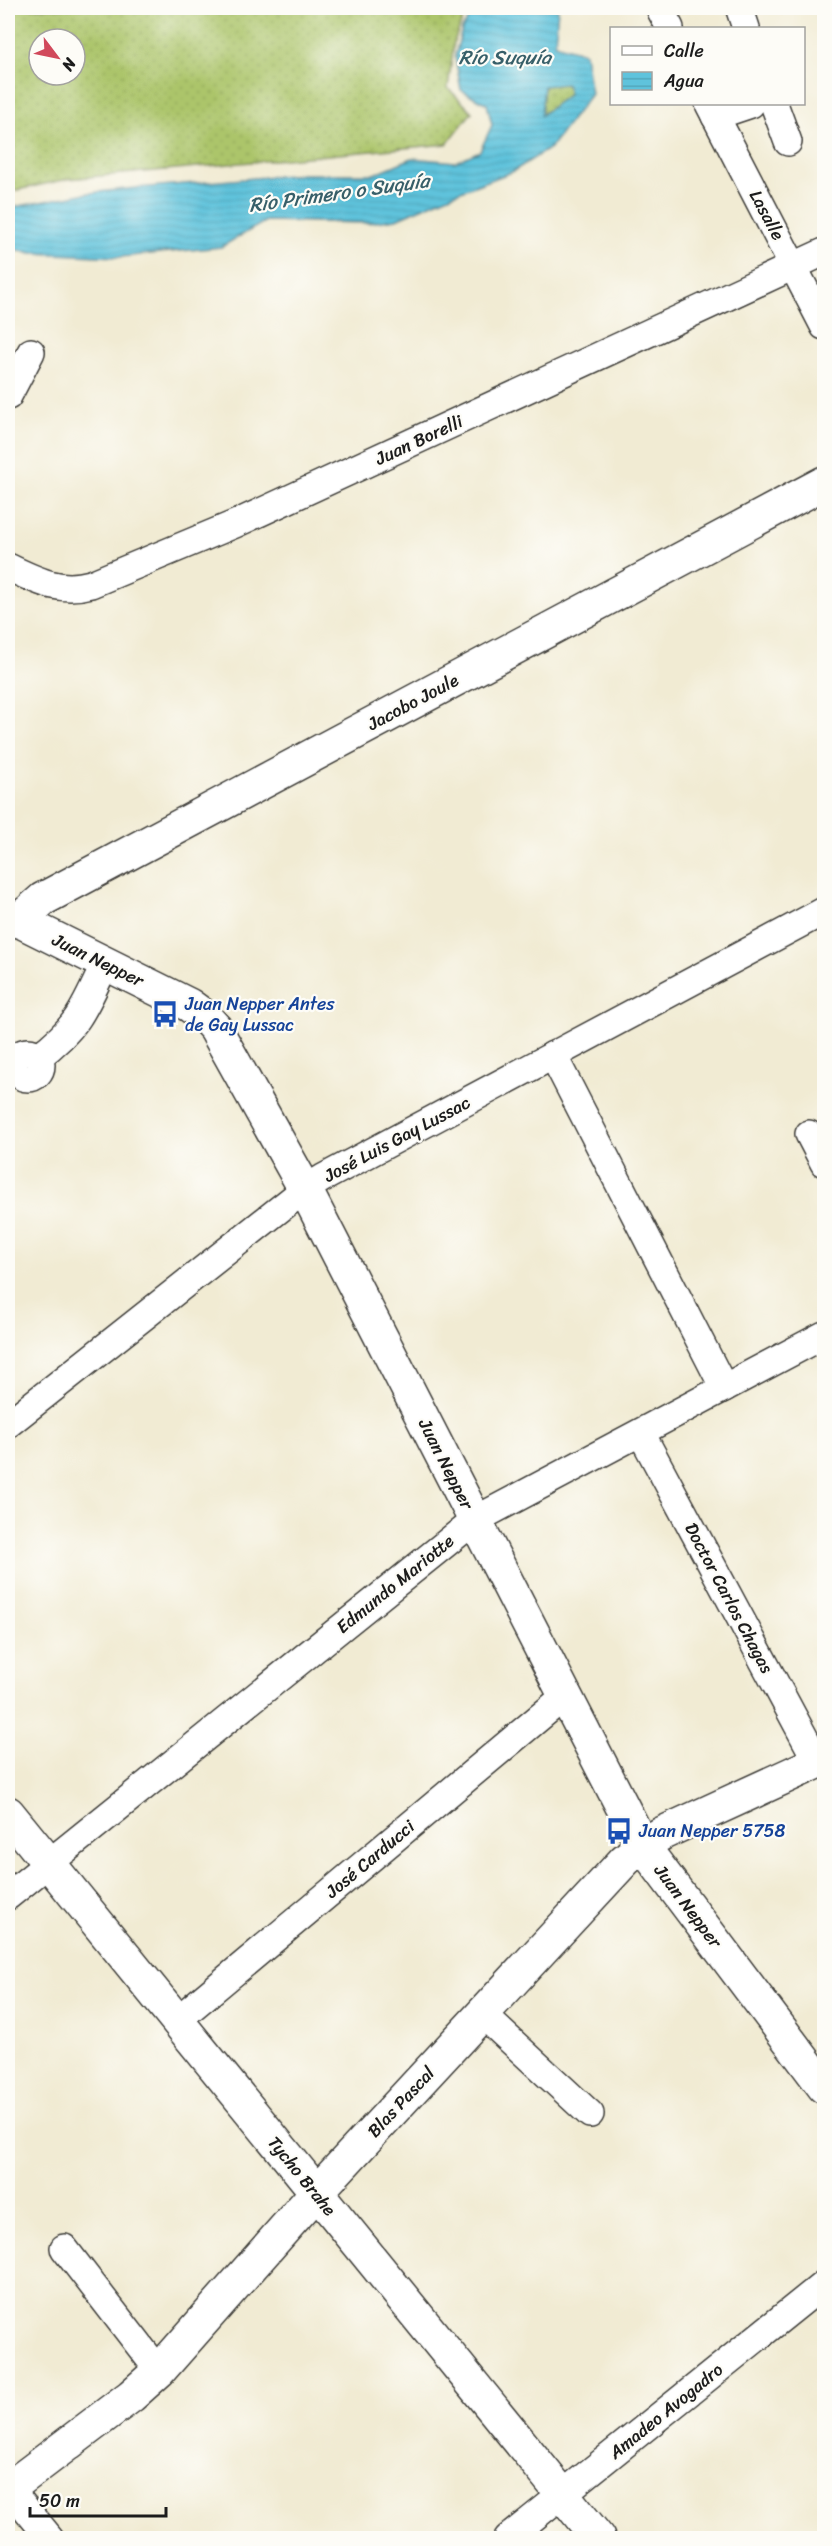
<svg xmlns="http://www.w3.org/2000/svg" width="832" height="2546" font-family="Sriracha,sans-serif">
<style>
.grass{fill:url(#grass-dots);stroke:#647044;stroke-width:1.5;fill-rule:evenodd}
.water{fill:url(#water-rules);stroke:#3e707c;stroke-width:1.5;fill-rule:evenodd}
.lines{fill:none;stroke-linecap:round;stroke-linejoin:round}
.minor-casing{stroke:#3c3b37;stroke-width:30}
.major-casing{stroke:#3c3b37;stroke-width:36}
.minor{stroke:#fff;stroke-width:27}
.major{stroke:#fff;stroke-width:33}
.labels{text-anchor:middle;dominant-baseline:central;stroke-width:4.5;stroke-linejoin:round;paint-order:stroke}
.street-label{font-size:18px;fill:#1c1c1c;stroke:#fdfcf7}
.transit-label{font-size:18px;fill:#164399;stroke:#fdfcf7;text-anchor:start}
.water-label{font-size:20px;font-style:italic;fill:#375f69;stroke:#fdfcf7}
</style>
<defs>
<pattern id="grass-dots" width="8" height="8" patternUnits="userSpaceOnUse" patternTransform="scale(1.5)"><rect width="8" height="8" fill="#acc56b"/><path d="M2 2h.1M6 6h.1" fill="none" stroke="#93a95c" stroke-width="1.8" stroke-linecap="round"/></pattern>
<pattern id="water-rules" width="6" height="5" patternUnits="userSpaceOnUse" patternTransform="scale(1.5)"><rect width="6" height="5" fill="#5fc3dc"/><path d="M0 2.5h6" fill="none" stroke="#52a7bc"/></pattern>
</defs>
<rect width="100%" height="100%" fill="#fdfcf7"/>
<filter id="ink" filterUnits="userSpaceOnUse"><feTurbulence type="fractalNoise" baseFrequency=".0167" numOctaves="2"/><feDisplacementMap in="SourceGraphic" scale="12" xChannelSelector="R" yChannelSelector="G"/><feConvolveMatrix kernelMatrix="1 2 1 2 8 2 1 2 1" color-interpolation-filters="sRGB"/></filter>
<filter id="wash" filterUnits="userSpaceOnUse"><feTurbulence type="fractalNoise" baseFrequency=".008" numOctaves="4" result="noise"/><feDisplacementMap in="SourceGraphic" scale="24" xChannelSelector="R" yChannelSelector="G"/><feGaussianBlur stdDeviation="1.35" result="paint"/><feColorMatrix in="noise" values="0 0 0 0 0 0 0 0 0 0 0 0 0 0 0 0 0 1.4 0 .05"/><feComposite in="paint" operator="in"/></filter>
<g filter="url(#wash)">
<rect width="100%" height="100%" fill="#f1ebd3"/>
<g class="grass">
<path d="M8,8H467L454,42L448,88L472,112L447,144L68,179L8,192ZM39,39H75V75H39Z"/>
<polygon points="566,83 569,94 541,115 544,86"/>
</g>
<path class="water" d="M475,8H558L555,44L585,53L591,94L550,148L512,172L458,192L396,219L368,223L266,221L221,247L120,257L31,253L8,248V208L82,194L125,189L301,174H374L412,158L455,162L480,151L492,125L487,104L461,90L455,56L462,29ZM566,84L569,94L541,115L544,86Z"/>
</g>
<g filter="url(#ink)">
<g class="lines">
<defs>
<g id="minor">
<polyline points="740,10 746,28"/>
<polyline points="661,11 670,28"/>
<polyline points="709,104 824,326"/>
<polyline points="774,104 788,142"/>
<polyline points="715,116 751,104"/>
<polyline points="8,396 31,352"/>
<path d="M8,567C36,580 59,593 91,584L235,524L824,252"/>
<circle cx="28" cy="1065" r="13"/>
<polyline points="553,1055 724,1388"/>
<path d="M38,1057C79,1026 84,1009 105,964"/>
<polyline points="809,1134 824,1163"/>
<polyline points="8,1424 305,1189 323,1178 824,911"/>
<polyline points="641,1433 818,1763"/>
<polyline points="8,1896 475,1520 824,1335"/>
<polyline points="482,2014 590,2114"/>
<polyline points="176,2021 565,1696"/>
<polyline points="64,2248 159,2371"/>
<polyline points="9,2488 50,2538"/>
<polyline points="508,2538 824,2284"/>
</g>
<g id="major">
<polyline points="8,915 189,1005 204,1016 215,1028 305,1189 642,1845 824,2087"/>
<polyline points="18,921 43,899 824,483"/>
<polyline points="8,1813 598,2538"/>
<polyline points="8,2489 131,2396 159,2371 316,2193 625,1860 642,1845 663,1833 824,1759"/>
</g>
</defs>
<use href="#minor" class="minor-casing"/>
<use href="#major" class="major-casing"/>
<use href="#minor" class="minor"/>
<use href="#major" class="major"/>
</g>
</g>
<defs>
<symbol id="bus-bare" viewBox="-9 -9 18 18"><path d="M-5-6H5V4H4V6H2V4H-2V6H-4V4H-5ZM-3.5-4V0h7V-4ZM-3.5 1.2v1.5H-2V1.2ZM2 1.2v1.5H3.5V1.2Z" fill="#1a4fb4" stroke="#fdfcf7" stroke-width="2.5" paint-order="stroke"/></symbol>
</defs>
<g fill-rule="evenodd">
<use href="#bus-bare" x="146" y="995" width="38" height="38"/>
<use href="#bus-bare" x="600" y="1812" width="38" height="38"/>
</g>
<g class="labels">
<g class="street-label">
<text transform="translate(767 215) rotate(62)">Lasalle</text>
<text transform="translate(419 440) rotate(-25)">Juan Borelli</text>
<text transform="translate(413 702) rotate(-28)">Jacobo Joule</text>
<text transform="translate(98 960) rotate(26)">Juan Nepper</text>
<text transform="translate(397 1139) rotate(-28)">José Luis Gay Lussac</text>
<text transform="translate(446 1464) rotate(63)">Juan Nepper</text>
<text transform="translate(395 1584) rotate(-39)">Edmundo Mariotte</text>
<text transform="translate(729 1598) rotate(62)">Doctor Carlos Chagas</text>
<text transform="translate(370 1859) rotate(-40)">José Carducci</text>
<text transform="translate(688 1906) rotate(53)">Juan Nepper</text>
<text transform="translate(401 2102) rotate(-47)">Blas Pascal</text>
<text transform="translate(302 2176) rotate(51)">Tycho Brahe</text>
<text transform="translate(666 2411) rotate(-39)">Amadeo Avogadro</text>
</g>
<g class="transit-label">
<text x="185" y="1004">Juan Nepper Antes<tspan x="185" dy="21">de Gay Lussac</tspan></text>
<text x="639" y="1831">Juan Nepper 5758</text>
</g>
<g class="water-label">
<text x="505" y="57">Río Suquía</text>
<text transform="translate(339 193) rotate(-8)">Río Primero o Suquía</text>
</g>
</g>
<rect width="832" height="2546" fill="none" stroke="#fdfcf7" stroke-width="30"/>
<rect x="610" y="27" width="195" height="78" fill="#fdfcf7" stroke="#a3a29f" stroke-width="1.5"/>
<rect x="622" y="46" width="30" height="9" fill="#ffffff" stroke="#a3a29f" stroke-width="1.5"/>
<text x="664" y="57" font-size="18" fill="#1c1c1c">Calle</text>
<rect x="622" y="72" width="30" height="18" fill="url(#water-rules)" stroke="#a3a29f" stroke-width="1.5"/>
<text x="664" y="87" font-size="18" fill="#1c1c1c">Agua</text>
<g transform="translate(57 57) rotate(122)"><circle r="28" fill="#fdfcf7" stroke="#a3a29f" stroke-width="1.5"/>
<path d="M0-4.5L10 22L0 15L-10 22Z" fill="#d1495b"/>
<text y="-9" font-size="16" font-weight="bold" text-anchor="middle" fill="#1c1c1c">N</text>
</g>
<path d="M30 2507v9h136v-9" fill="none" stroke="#1c1c1c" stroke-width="3"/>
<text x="39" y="2507" font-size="18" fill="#1c1c1c" stroke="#fdfcf7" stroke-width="4.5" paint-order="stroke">50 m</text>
</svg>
